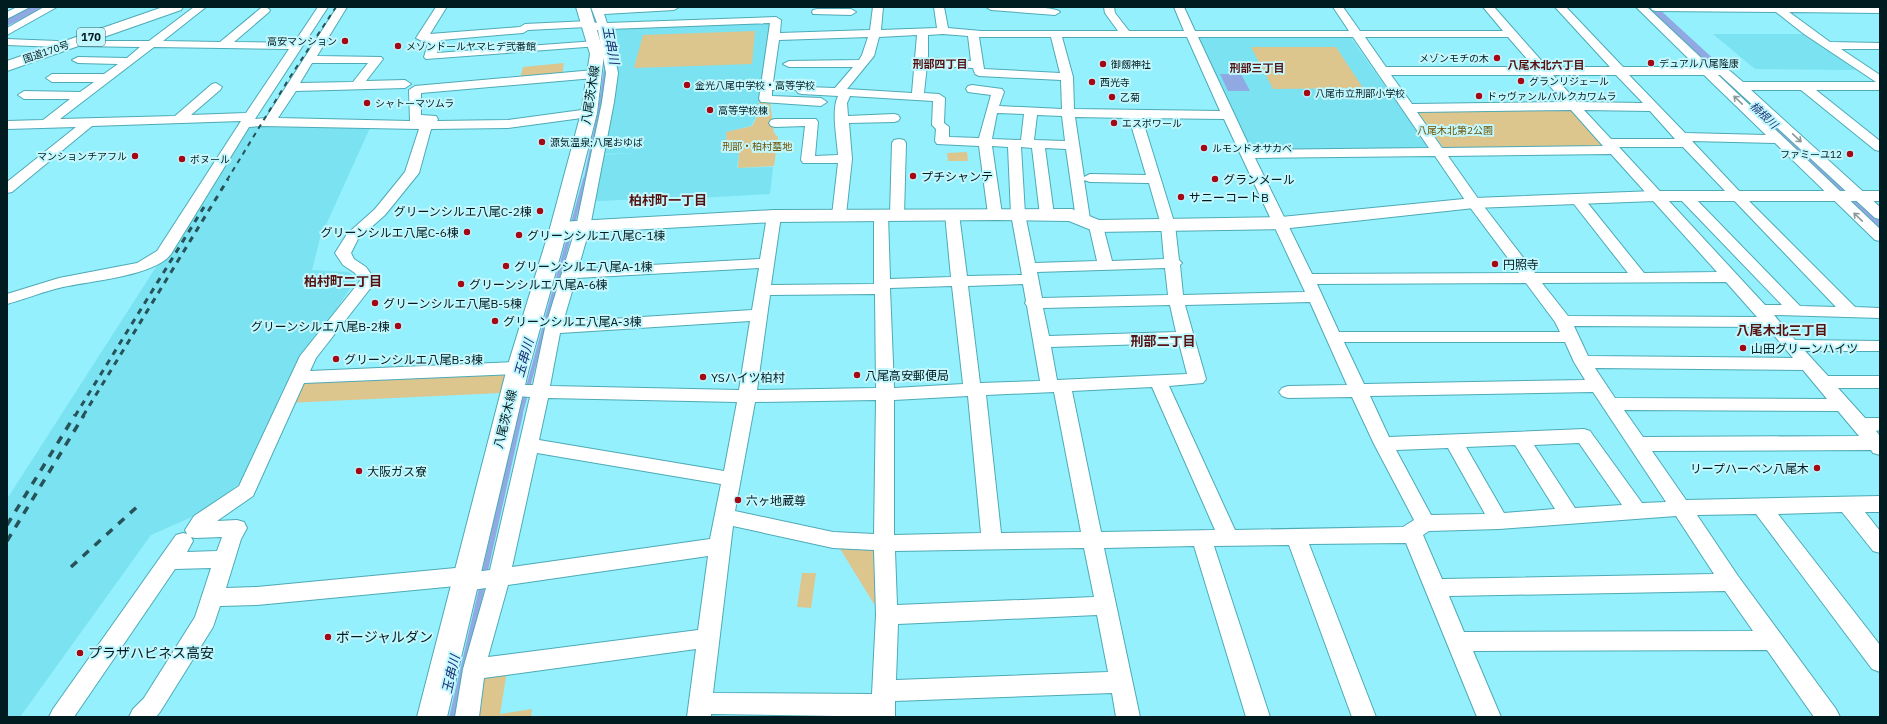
<svg xmlns="http://www.w3.org/2000/svg" width="1887" height="724" font-family="'IBM Plex Sans','Noto Sans JP',sans-serif">
<style>
.built{fill:#7ae2f0}
.green{fill:#ddc58e}
.water{fill:#91a9e3}
.lines{fill:none;stroke-linecap:round;stroke-linejoin:round}
.stream-far2{stroke:#91a9e3;stroke-width:3}
.stream-far1{stroke:#91a9e3;stroke-width:4}
.stream{stroke:#91a9e3;stroke-width:5.5}
.river{fill:#91a9e3;fill-rule:evenodd}
.street-casing{stroke:#4daab6;stroke-width:2}
.secondary-casing{stroke:#4daab6;stroke-width:2}
.primary-casing{stroke:#4daab6;stroke-width:2}
.highway-casing{stroke:#4daab6;stroke-width:2}
.street{fill:#fff;fill-rule:evenodd}
.secondary{fill:#fff;fill-rule:evenodd}
.primary{fill:#fff;fill-rule:evenodd}
.highway{fill:#fff;fill-rule:evenodd}
.rail-far2{stroke:#265258;stroke-width:2;stroke-dasharray:5 5;stroke-linecap:butt}
.rail-far1{stroke:#265258;stroke-width:3;stroke-dasharray:6 6;stroke-linecap:butt}
.rail{stroke:#265258;stroke-width:3.5;stroke-dasharray:8 8;stroke-linecap:butt}
.oneway{stroke:#8c999b}
.poi-dot{fill:#a30814;stroke:#c3f7fe;stroke-width:1.5}
.labels{text-anchor:middle;dominant-baseline:central;stroke-width:4;stroke-linejoin:round;paint-order:stroke}
.far-poi-label{font-size:10px;fill:#001c20;stroke:#c3f7fe;text-anchor:start}
.far-street-label{font-size:10px;fill:#001c20;stroke:#c3f7fe}
.far-park-label{font-size:10px;fill:#6e5300;stroke:#c3f7fe}
.shield{fill:#c3f7fe;stroke:#3a5e63;stroke-width:1}
.shield-label{font-size:11px;font-weight:bold;fill:#001c20}
.far-neighbourhood-label{font-size:11px;font-weight:bold;fill:#561210;stroke:#c3f7fe}
.far-water-label{font-size:11px;font-style:italic;fill:#1b3073;stroke:#c3f7fe}
.street-label{font-size:12px;fill:#001c20;stroke:#c3f7fe}
.poi-label{font-size:12px;fill:#001c20;stroke:#c3f7fe;text-anchor:start}
.water-label{font-size:13px;font-style:italic;fill:#1b3073;stroke:#c3f7fe}
.neighbourhood-label{font-size:13px;font-weight:bold;fill:#561210;stroke:#c3f7fe}
.near-poi-label{font-size:14px;fill:#001c20;stroke:#c3f7fe;text-anchor:start}
</style>
<rect width="100%" height="100%" fill="#94f0fc"/>
<g class="built">
<polygon points="768,23 771,24 758,113 751,126 726,132 727,153 739,152 737,168 773,167 770,194 644,201 643,199 599,201 591,199 601,155 635,153 597,154 610,101 607,27"/>
<polygon points="1713,34 1804,34 1857,70 1755,69"/>
<polygon points="1198,37 1351,38 1428,147 1425,150 1255,152 1250,149"/>
<polygon points="246,127 370,128 320,238 312,270 348,272 357,278 334,313 296,363 279,398 245,479 203,512 151,535 20,717 7,717 7,499"/>
</g>
<g class="green">
<polygon points="755,31 752,64 634,68 643,35"/>
<polygon points="1251,47 1336,47 1363,88 1273,89"/>
<polygon points="564,63 562,76 520,79 523,67"/>
<polygon points="759,101 770,101 774,133 778,137 774,166 738,168 739,152 727,153 726,132 752,126 759,113"/>
<polygon points="1567,108 1572,110 1605,146 1600,147 1445,150 1418,112 1419,111"/>
<polygon points="967,152 968,161 948,161 947,153"/>
<polygon points="504,375 506,377 501,393 287,403 297,387 307,380"/>
<polygon points="839,547 870,547 878,554 877,602 874,604"/>
<polygon points="802,573 816,573 811,608 797,607"/>
<polygon points="507,671 500,714 532,709 531,717 477,717 484,679 491,673"/>
</g>
<polygon class="water" points="1220,74 1241,74 1250,91 1228,91"/>
<g class="lines">
<g class="stream-far2">
<polyline points="591,7 596,20"/>
<polyline points="585,180 599,113 606,66"/>
</g>
<polyline class="stream-far1" points="520,416 585,179"/>
<g class="stream">
<polyline points="484,576 520,415"/>
<polyline points="452,717 483,583"/>
</g>
<g class="river">
<polygon points="22,7 42,7 40,10 7,26 7,14"/>
<polygon points="1640,7 1657,7 1880,212 1880,231 1872,229"/>
</g>
<defs>
<g id="street">
<polygon points="17,7 30,7 7,19 7,12"/>
<polygon points="44,7 57,7 7,35 7,28"/>
<path d="M194,7H206L163,41L220,42L261,8L266,7L270,10L269,12L234,42L294,43L318,7H328L255,119L266,118L337,7H347L317,56L381,57L383,59L366,81L405,80L411,84L405,88L296,91L278,118L410,121L409,90L415,86L594,70L600,74L594,78L421,93V115L436,116L438,119L437,121L508,120L589,109L593,110L595,113L593,116L589,117L508,128L431,129L419,173L385,215L358,239L351,253L354,259L366,267L376,281L316,358L310,371L518,362L524,364L527,368L524,372L518,374L304,383L253,496L217,521L237,520L244,522L247,528L241,539L226,588L257,587L466,567L473,570L474,572L490,570L530,397L506,395L503,391L506,387L512,385H533L545,328L576,227L602,102L606,73L598,30H592L587,27L528,30L523,33L441,40L437,53L595,41L601,44L599,46L426,59L424,57L429,41H422L416,38L436,7L446,8L430,34L520,27L525,24L589,21L597,23L591,7H679L674,10L604,14L607,23L776,17L781,20L780,33L870,30L873,7H883L881,30L937,28L934,7H944L948,28L981,31H1118L1105,13L1104,7H1114L1115,13L1129,31H1184L1174,7H1184L1195,31H1349L1333,7H1343L1360,31H1503L1483,7H1494L1547,67H1610L1555,7H1566L1623,67H1697L1636,7H1647L1711,67L1719,63L1723,65L1743,82H1876L1804,34L1776,12L1656,11L1652,10L1651,7H1880V13L1789,12L1830,42L1880,43V49H1841L1880,75V90H1816L1880,141V151L1875,150L1801,90H1751L1880,207V219L1875,218L1720,75H1718L1880,229V241L1875,240L1775,143L1692,141L1740,192L1855,307L1880,308V318L1774,315L1795,340L1880,341V351H1805L1828,376H1880V388H1838L1865,418H1880V430L1876,431L1880,436V455L1873,453L1871,450L1652,451L1686,500L1880,496V512H1865L1880,531V553L1873,551L1842,512L1778,514L1880,645V672L1872,669L1756,514L1697,515L1738,576L1836,709L1840,717H1814L1767,650L1473,651L1501,717H1477L1406,543L1309,544L1376,717H1352L1289,545L1214,546L1270,717H1246L1194,546L1104,548L1140,717H1116L1112,693L895,701V717L711,714V717H687L696,649L484,678L479,717H455L463,669L486,588L465,591L458,588L456,586L257,605L220,606L213,627L160,712L156,717H129L133,709L144,698L195,617L211,568L175,569L74,717H49L53,709L176,535L183,533L187,534L185,530L194,516L239,486L300,356L360,281L355,273L343,265L335,253L347,234L375,209L405,172L419,129L262,126L249,127L171,254C155,276 90,281 63,287C44,291 26,299 7,304V294L59,278L137,263L157,251L241,121L92,126L12,192L7,193V182L76,127L7,129V121L43,120L70,99H24L18,95L24,91L80,92L94,82H52L46,78L52,74H104L118,64L78,63L72,60L78,57L127,58L140,47L74,46L70,45L68,43L70,41H149ZM770,23L759,99L761,102L821,106L827,102L821,98L772,96V90H796L798,93L802,94L838,96C831,111 837,138 838,155L815,156L818,122L816,119H775L771,120L769,123L771,126L775,127L805,126L801,160L803,163H838L832,215L834,218H844L846,215L852,159L849,123L894,122L898,121L900,118L898,115L894,114L848,116L847,103L850,96L933,101L932,125L936,129L935,141L937,144L979,146L988,214L990,217H1000L1002,214L992,146L1008,147L1011,214L1022,275L967,276L959,214L957,211H947L945,214L951,277L890,279L888,215L886,212H876L874,215V284L771,285L781,216L779,213H769L767,216L760,259L578,269L590,227L614,102L618,73L609,29ZM943,34L968,36L971,61L928,58V35ZM917,35L912,93L847,89L874,56L879,37ZM868,37L862,55L859,60L789,61L783,64L789,67H853L835,88L807,87L805,83L801,82H773L779,40ZM979,37H1051L1060,73L984,69ZM1062,37H1187L1220,111L1074,109L1073,77ZM1198,37H1353L1429,148L1251,150ZM1365,37H1508L1534,67H1386ZM154,47L289,49L246,113L191,115L220,90L222,87L216,83L212,84L175,116L60,119ZM312,63H368L353,82L300,83ZM927,65L973,68L975,74L979,76L1061,80L1062,109L999,106L1004,92L1002,89L972,85L968,86L966,89L968,92L991,95L979,138L949,137V127L944,123L945,98L939,94L924,93ZM1391,75H1540L1564,102L1412,104ZM1553,75H1616L1643,103L1577,102ZM1629,75H1704L1766,135L1685,133ZM1571,110L1603,146L1442,148L1417,112ZM1584,110L1650,111L1675,139H1611ZM997,113L1024,114L1021,140L992,139ZM1037,115L1062,116L1065,141L1034,140ZM1075,117L1129,118L1146,175L1090,174L1084,177ZM1142,118L1224,119L1305,292L1183,295L1180,265L1182,263L1179,260L1175,225ZM1021,147L1032,148L1040,215L1042,218H1052L1054,215L1045,148L1066,149L1076,219L1078,222H1088L1090,219L1084,180L1090,182L1149,183L1161,225L1164,259L1112,261L1103,226L1101,223H1091L1089,226L1097,261L1035,263L1025,214ZM1619,147H1683L1836,307L1800,306L1690,193H1680L1678,196L1680,199L1782,305H1765ZM1611,154L1717,272L1644,273L1582,196H1572L1570,199L1628,273H1535L1479,200L1448,156ZM1435,156L1469,206L1519,273L1312,274L1255,158ZM759,268L752,310L563,322L576,278ZM1165,268L1168,295L1042,298L1037,272ZM1726,282L1757,317L1568,316L1542,283ZM1526,283L1555,322L1560,332H1339L1317,284ZM1023,284L1026,301L1025,303L1027,306L1040,381L980,383L968,286ZM952,286L963,384L894,388L890,288ZM875,294L876,388L757,390L770,295ZM1310,302L1347,385L1288,386L1282,388L1279,392L1282,396L1288,398L1352,397L1374,444L1414,520L1403,527L1235,530L1169,386L1203,383L1206,379L1185,305ZM1170,305L1176,332L1049,336L1043,308ZM750,321L739,390L550,386L560,333ZM1574,326L1767,327L1793,358L1588,356ZM1344,342H1565L1574,362L1585,380L1364,384ZM1179,343L1187,374L1057,380L1051,347ZM1595,368L1803,370L1827,399L1615,398ZM1152,387L1215,530L1101,532L1072,391ZM1054,392L1081,532L1001,533L986,395ZM1593,392L1666,502L1642,503L1590,431L1584,429L1389,437L1370,396ZM968,396L981,533L894,535V400ZM548,398L737,402L724,471L539,440ZM876,400L874,534L833,532L735,511L755,402ZM1624,410L1838,411L1859,436L1643,437ZM1579,443L1622,505L1575,508L1534,445ZM1515,445L1555,509L1504,513L1466,447ZM1448,448L1485,514L1431,515L1396,450ZM537,453L721,484L710,539L512,567ZM1676,516L1714,574L1442,579L1423,535L1429,531L1499,529ZM733,526L833,548L874,550L876,615L872,694L713,693ZM191,537L195,538L222,537L217,551L187,552L193,541ZM1084,548L1094,597L897,605L895,551ZM708,556L698,630L488,657L508,585ZM1725,591L1753,631L1464,632L1449,596ZM1097,615L1108,672L896,680L898,624Z"/>
<path d="M986,7C998,7 1054,5 1060,12L1055,15L991,10Z"/>
<polygon points="817,9 851,9 856,12 851,15 813,14 812,12 813,10"/>
<polygon points="7,39 57,41 63,44 57,47 7,45"/>
<polygon points="899,139 904,140 906,143 904,215 902,218 892,218 890,215 892,143 894,140"/>
</g>
<polygon id="secondary" points="1655,191 1880,191 1880,201 1655,201 1474,208 1281,229 1096,232 1069,221 995,220 774,222 559,234 552,232 550,228 552,224 559,222 774,210 1072,209 1099,220 1281,217 1474,198"/>
<polygon id="primary" points="576,7 590,7 604,54 597,113 568,228 529,368 447,717 417,717 507,368 550,228 581,113 590,54"/>
<polygon id="highway" points="163,7 183,7 181,10 7,71 7,61"/>
</defs>
<use href="#street" class="street-casing"/>
<use href="#secondary" class="secondary-casing"/>
<use href="#primary" class="primary-casing"/>
<use href="#highway" class="highway-casing"/>
<use href="#street" class="street"/>
<use href="#secondary" class="secondary"/>
<use href="#primary" class="primary"/>
<use href="#highway" class="highway"/>
<polyline class="rail-far2" points="227,180 290,77 336,7"/>
<g class="rail-far1">
<polyline points="75,416 204,207"/>
<polyline points="83,416 228,179"/>
</g>
<g class="rail">
<polyline points="7,525 75,415"/>
<polyline points="7,541 84,415"/>
<polyline points="71,567 139,505"/>
</g>
</g>
<defs><path id="oneway-shaft" d="M-6 0H5M1.5-3L5.5 0L1.5 3" fill="none" stroke-width="1.6" stroke-linecap="round" stroke-linejoin="round"/></defs>
<g class="oneway">
<use href="#oneway-shaft" transform="translate(1738 100) rotate(-136)"/>
<use href="#oneway-shaft" transform="translate(1797 138) rotate(43)"/>
<use href="#oneway-shaft" transform="translate(1858 217) rotate(-136)"/>
</g>
<g class="poi-dot">
<circle cx="345" cy="41" r="4"/>
<circle cx="398" cy="46" r="4"/>
<circle cx="1497" cy="58" r="4"/>
<circle cx="1651" cy="63" r="4"/>
<circle cx="1103" cy="64" r="4"/>
<circle cx="1521" cy="81" r="4"/>
<circle cx="1092" cy="82" r="4"/>
<circle cx="687" cy="85" r="4"/>
<circle cx="1307" cy="93" r="4"/>
<circle cx="1479" cy="96" r="4"/>
<circle cx="1112" cy="97" r="4"/>
<circle cx="367" cy="103" r="4"/>
<circle cx="710" cy="110" r="4"/>
<circle cx="1114" cy="123" r="4"/>
<circle cx="542" cy="142" r="4"/>
<circle cx="1204" cy="148" r="4"/>
<circle cx="1850" cy="154" r="4"/>
<circle cx="135" cy="156" r="4"/>
<circle cx="182" cy="159" r="4"/>
<circle cx="913" cy="176" r="4"/>
<circle cx="1215" cy="179" r="4"/>
<circle cx="1181" cy="197" r="4"/>
<circle cx="540" cy="211" r="4"/>
<circle cx="467" cy="232" r="4"/>
<circle cx="519" cy="235" r="4"/>
<circle cx="1495" cy="264" r="4"/>
<circle cx="506" cy="266" r="4"/>
<circle cx="461" cy="284" r="4"/>
<circle cx="375" cy="303" r="4"/>
<circle cx="495" cy="321" r="4"/>
<circle cx="398" cy="326" r="4"/>
<circle cx="1743" cy="348" r="4"/>
<circle cx="336" cy="359" r="4"/>
<circle cx="857" cy="375" r="4"/>
<circle cx="703" cy="377" r="4"/>
<circle cx="1817" cy="468" r="4"/>
<circle cx="359" cy="471" r="4"/>
<circle cx="738" cy="500" r="4"/>
<circle cx="328" cy="637" r="4"/>
<circle cx="80" cy="653" r="4"/>
</g>
<g class="labels">
<g class="far-poi-label">
<text x="337" y="41" text-anchor="end">高安マンション</text>
<text x="406" y="46">メゾンドールヤマヒデ弐番館</text>
<text x="1489" y="58" text-anchor="end">メゾンモチの木</text>
<text x="1659" y="63">デュアル八尾隆康</text>
<text x="1111" y="64">御劔神社</text>
<text x="1529" y="81">グランリジェール</text>
<text x="1100" y="82">西光寺</text>
<text x="695" y="85">金光八尾中学校・高等学校</text>
<text x="1315" y="93">八尾市立刑部小学校</text>
<text x="1487" y="96">ドゥヴァンルパルクカワムラ</text>
<text x="1120" y="97">乙菊</text>
<text x="375" y="103">シャトーマツムラ</text>
<text x="718" y="110">高等学校棟</text>
<text x="1122" y="123">エスポワール</text>
<text x="550" y="142">源気温泉;八尾おゆば</text>
<text x="1212" y="148">ルモンドオサカベ</text>
<text x="1842" y="154" text-anchor="end">ファミーユ12</text>
<text x="127" y="156" text-anchor="end">マンションチアフル</text>
<text x="190" y="159">ボヌール</text>
</g>
<g class="far-street-label">
<text transform="translate(46 52) rotate(-19)">国道170号</text>
</g>
<g class="far-park-label">
<text x="1455" y="130">八尾木北第2公園</text>
<text x="757" y="146">刑部・柏村墓地</text>
</g>
<rect class="shield" x="77" y="28" width="28" height="18" rx="3"/>
<g class="shield-label">
<text x="91" y="37">170</text>
</g>
<g class="far-neighbourhood-label">
<text x="940" y="64">刑部四丁目</text>
<text x="1546" y="65">八尾木北六丁目</text>
<text x="1257" y="68">刑部三丁目</text>
</g>
<g class="far-water-label">
<text transform="translate(1764 115) rotate(43)">楠根川</text>
</g>
<g class="street-label">
<text transform="translate(590 95) rotate(-81)">八尾茨木線</text>
<text transform="translate(505 419) rotate(-76)">八尾茨木線</text>
</g>
<g class="poi-label">
<text x="921" y="176">プチシャンテ</text>
<text x="1223" y="179">グランメール</text>
<text x="1189" y="197">サニーコートB</text>
<text x="532" y="211" text-anchor="end">グリーンシルエ八尾C-2棟</text>
<text x="459" y="232" text-anchor="end">グリーンシルエ八尾C-6棟</text>
<text x="527" y="235">グリーンシルエ八尾C-1棟</text>
<text x="1503" y="264">円照寺</text>
<text x="514" y="266">グリーンシルエ八尾A-1棟</text>
<text x="469" y="284">グリーンシルエ八尾A-6棟</text>
<text x="383" y="303">グリーンシルエ八尾B-5棟</text>
<text x="503" y="321">グリーンシルエ八尾A-3棟</text>
<text x="390" y="326" text-anchor="end">グリーンシルエ八尾B-2棟</text>
<text x="1751" y="348">山田グリーンハイツ</text>
<text x="344" y="359">グリーンシルエ八尾B-3棟</text>
<text x="865" y="375">八尾高安郵便局</text>
<text x="711" y="377">YSハイツ柏村</text>
<text x="1809" y="468" text-anchor="end">リープハーベン八尾木</text>
<text x="367" y="471">大阪ガス寮</text>
<text x="746" y="500">六ヶ地蔵尊</text>
</g>
<g class="water-label">
<text transform="translate(611 45) rotate(79)">玉串川</text>
<text transform="translate(524 358) rotate(-74)">玉串川</text>
<text transform="translate(451 674) rotate(-77)">玉串川</text>
</g>
<g class="neighbourhood-label">
<text x="668" y="200">柏村町一丁目</text>
<text x="343" y="281">柏村町二丁目</text>
<text x="1782" y="330">八尾木北三丁目</text>
<text x="1163" y="341">刑部二丁目</text>
</g>
<g class="near-poi-label">
<text x="336" y="637">ボージャルダン</text>
<text x="88" y="653">プラザハピネス高安</text>
</g>
</g>
<rect width="1887" height="724" fill="none" stroke="#001c20" stroke-width="16"/>
</svg>
